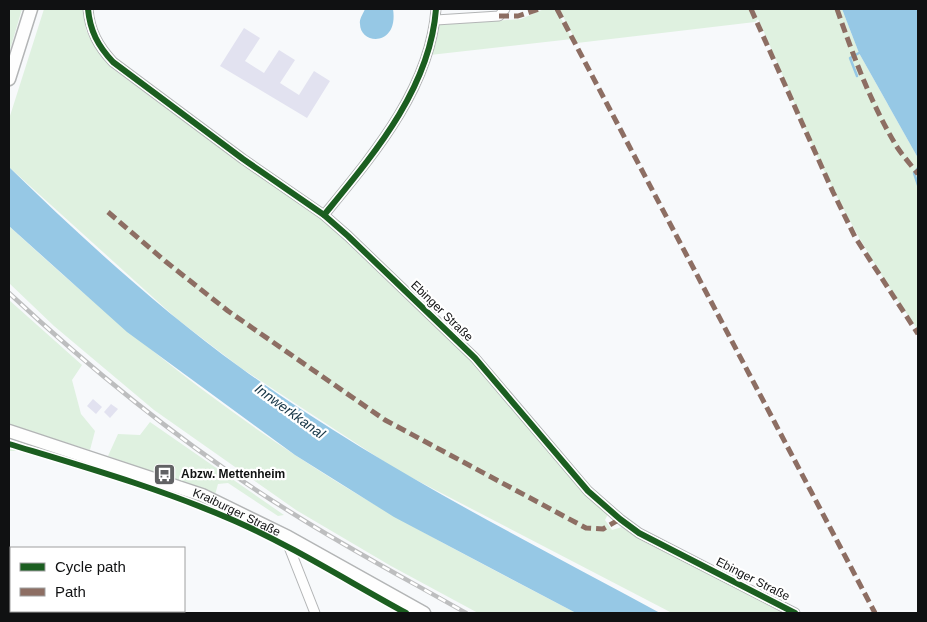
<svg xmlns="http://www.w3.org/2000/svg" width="927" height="622" font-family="Arial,sans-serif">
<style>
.green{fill:#dff1e0}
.water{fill:#96c8e5}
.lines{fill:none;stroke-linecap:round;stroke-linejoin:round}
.stream{stroke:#96c8e5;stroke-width:2.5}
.building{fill:#e2e2f0}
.street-casing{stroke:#b3b5b6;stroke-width:11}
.secondary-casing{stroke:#b3b5b6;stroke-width:15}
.street{stroke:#fefefe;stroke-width:9}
.secondary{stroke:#fefefe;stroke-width:12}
.rail-casing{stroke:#bdbebf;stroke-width:4.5}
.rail{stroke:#fff;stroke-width:2.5;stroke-dasharray:8;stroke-linecap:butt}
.quiet{stroke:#8d6e63;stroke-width:5;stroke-dasharray:10 5;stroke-linecap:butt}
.cycleway-casing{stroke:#fff;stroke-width:9}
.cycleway{stroke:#1b5e20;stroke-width:6}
.labels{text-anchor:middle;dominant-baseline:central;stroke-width:4.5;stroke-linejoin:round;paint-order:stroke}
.street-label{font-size:12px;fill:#101112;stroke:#fff}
.poi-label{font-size:12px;font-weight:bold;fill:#101112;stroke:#fff;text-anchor:start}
.water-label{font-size:14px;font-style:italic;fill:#143445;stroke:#fff}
</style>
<rect width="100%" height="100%" fill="#f7f9fb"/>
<g class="green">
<polygon points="9,9 22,9 9,53"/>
<polygon points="44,9 83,9 86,30 95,47 113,69 235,159 319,214 343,235 472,361 576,483 608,514 605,520 612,530 622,527 627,529 786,613 672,613 397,470 241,368 177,319 9,167 9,119"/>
<polygon points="544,9 556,9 572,39 430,55 437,25 521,19"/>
<path d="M559,9H842L859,53L918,158V330C884,282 853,230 827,177C802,125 782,71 758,19L755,22L577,43Z"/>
<path d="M9,226C99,309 193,388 295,455C385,515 481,563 576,613H478L391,566L296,510L154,410L54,326L9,283Z"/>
<polygon points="9,300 82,365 72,380 81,414 95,431 90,450 9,425"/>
<polygon points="150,422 284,515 278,516 228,483 218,484 215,495 108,456 118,434 140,435"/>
<polygon points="13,443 28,444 200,501 283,541 285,546 233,522 144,487 89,473 26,451 9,451 9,444"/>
</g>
<g class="water">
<path d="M365,9H393C399,47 360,45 360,24C359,19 363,14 365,9Z"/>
<polygon points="842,9 918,9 918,158 859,53"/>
<path d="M9,167C82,238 158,308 241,368C372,463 518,536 660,613H576L394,517L295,455L127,332L9,226Z"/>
</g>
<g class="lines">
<g class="stream">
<polyline points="857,76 850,58 859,53"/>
<polyline points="918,168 914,173 918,185"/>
</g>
</g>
<g class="building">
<polygon points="244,28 260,38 245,61 264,73 279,50 295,60 280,83 299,95 314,71 330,81 307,118 220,66"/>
<polygon points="93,399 102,407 96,414 87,406"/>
<polygon points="111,404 118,409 110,418 104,412"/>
</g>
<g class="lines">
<defs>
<g id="street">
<path d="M88,9C90,31 98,46 113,62L243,159L324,215L348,236L475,358L588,491L620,519L639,533L795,613"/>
<polyline points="436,20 499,16 505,9"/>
<path d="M324,215C373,155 430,89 436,9"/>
<polyline points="288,537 289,547 315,613"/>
</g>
<g id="secondary">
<polyline points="9,79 31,9"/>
<path id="s1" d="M9,431L202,495L288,537L424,613"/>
</g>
</defs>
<use href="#street" class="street-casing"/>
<use href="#secondary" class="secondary-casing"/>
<use href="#street" class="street"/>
<use href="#secondary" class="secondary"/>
<defs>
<path id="rail" d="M9,293C97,375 190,450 292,513C349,549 408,580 466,613"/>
</defs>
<use href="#rail" class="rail-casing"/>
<use href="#rail" class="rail"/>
<g class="quiet">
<polyline points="557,9 875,613"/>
<polyline points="751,9 833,192 855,237 918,334"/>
<path d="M837,9C853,55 871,104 897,147C903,156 911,165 918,174"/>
<polyline points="499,16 518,16 539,9"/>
<polyline points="108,212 165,261 228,311 385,420 586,528 603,529 620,519"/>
</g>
<defs>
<g id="cycleway">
<path d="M88,9C90,31 98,46 113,62L243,159L324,215L348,236L475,358L588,491L620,519L639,533L795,613"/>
<path d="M324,215C373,155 430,89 436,9"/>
<path d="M9,444C85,467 162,489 235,521C294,547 349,582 406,613"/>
</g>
</defs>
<use href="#cycleway" class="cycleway-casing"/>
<use href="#cycleway" class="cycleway"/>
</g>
<defs>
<symbol id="bus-square" viewBox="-11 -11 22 22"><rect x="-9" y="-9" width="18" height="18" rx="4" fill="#616264" stroke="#fff"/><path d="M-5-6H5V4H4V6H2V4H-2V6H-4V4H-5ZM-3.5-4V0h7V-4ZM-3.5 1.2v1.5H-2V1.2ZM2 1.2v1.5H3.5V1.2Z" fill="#fff"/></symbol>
</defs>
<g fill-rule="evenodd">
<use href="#bus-square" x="152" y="462" width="25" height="25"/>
</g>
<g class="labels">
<g class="street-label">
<text transform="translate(442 311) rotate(44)">Ebinger Straße</text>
<text stroke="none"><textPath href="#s1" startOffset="242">Kraiburger Straße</textPath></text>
<text transform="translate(753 579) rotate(27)">Ebinger Straße</text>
</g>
<g class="poi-label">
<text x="181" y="474">Abzw. Mettenheim</text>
</g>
<g class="water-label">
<text transform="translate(290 411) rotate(36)">Innwerkkanal</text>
</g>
</g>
<rect width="927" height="622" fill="none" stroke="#101112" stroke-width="20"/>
<rect x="10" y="547" width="175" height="65" fill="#ffffff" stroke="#9fa0a0"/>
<rect x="20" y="563" width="25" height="8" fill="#1b5e20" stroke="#9fa0a0"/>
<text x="55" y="572" font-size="15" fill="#101112">Cycle path</text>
<rect x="20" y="588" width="25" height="8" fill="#8d6e63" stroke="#9fa0a0"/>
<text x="55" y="597" font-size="15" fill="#101112">Path</text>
</svg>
